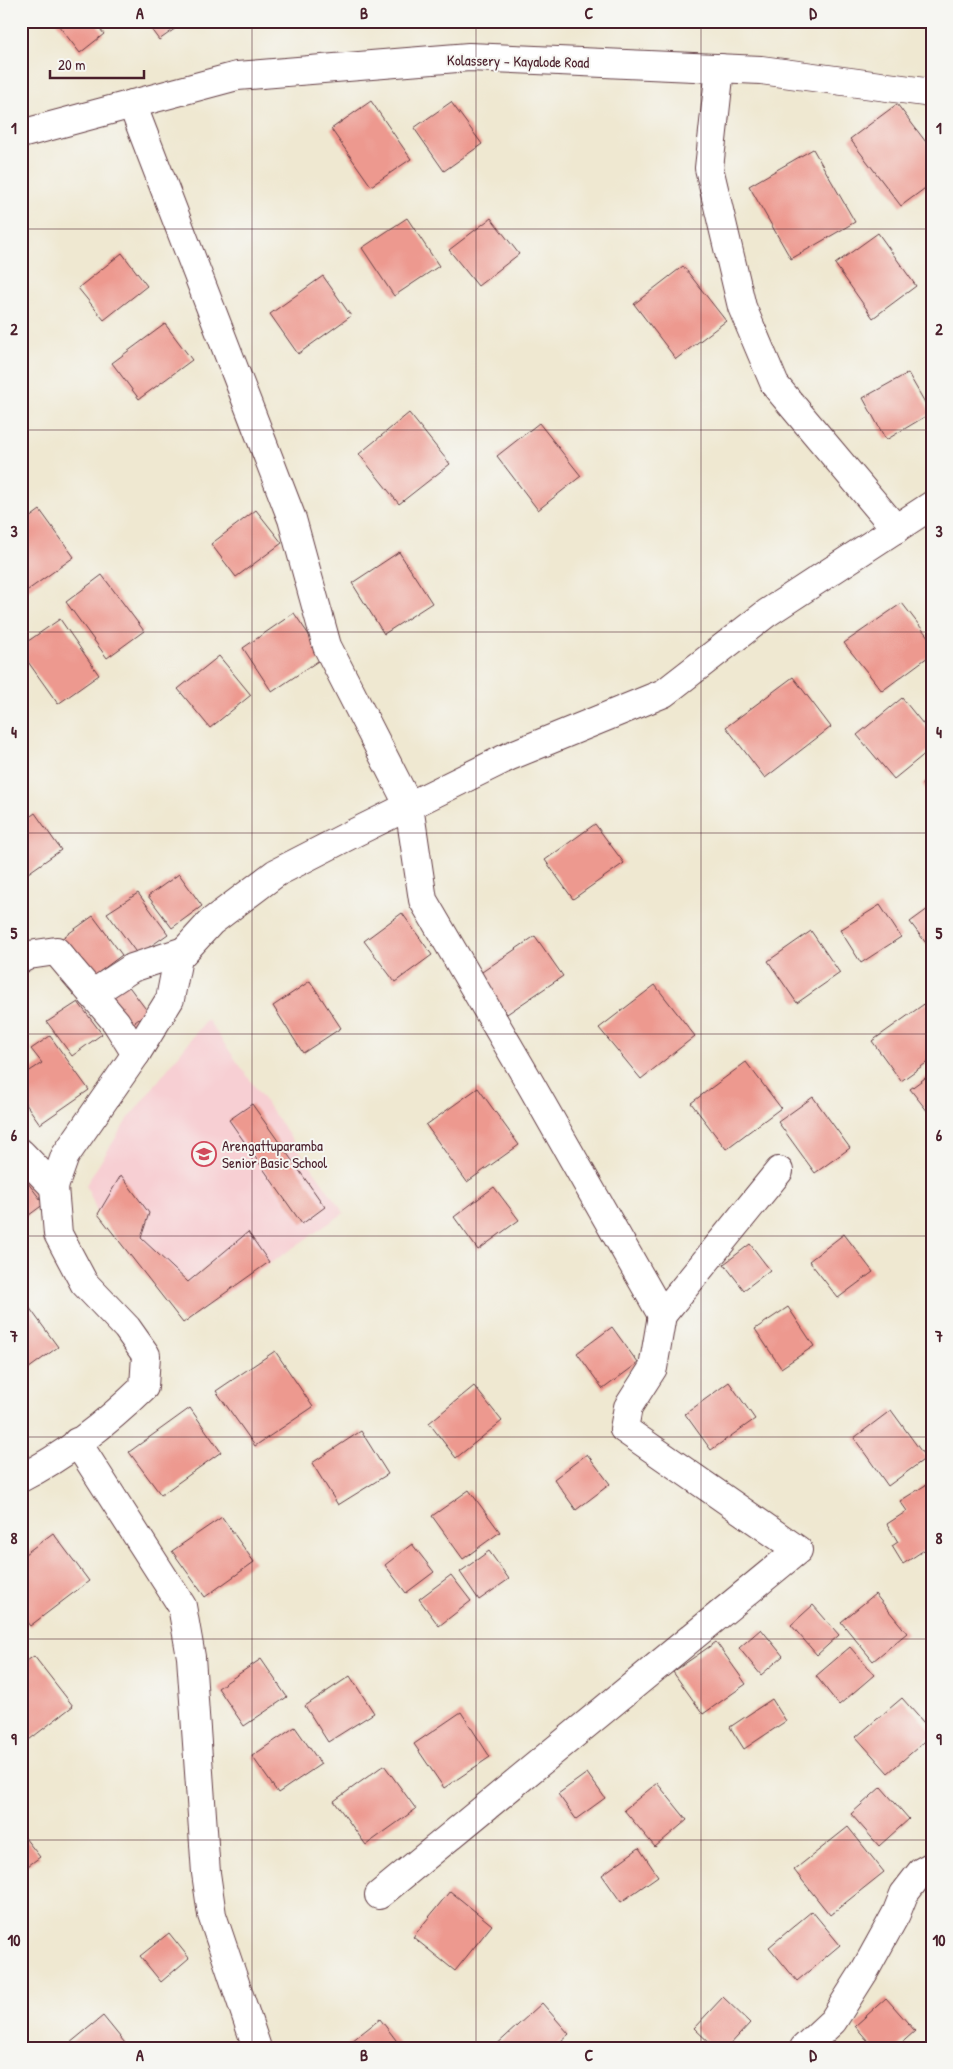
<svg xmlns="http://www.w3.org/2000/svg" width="953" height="2069" font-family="'Patrick Hand',sans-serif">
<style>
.built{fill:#f7cfd3}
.building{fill:#ed998f}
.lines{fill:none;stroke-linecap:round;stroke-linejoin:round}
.minor-casing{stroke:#633d44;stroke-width:30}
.tertiary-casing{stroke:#633d44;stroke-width:30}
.secondary-casing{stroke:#633d44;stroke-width:30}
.minor{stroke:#fff;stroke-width:28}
.tertiary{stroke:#fff;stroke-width:28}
.secondary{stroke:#fff;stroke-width:28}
.grid{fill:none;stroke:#4a1f2b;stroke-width:1;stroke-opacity:0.55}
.labels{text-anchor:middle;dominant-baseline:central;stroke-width:4;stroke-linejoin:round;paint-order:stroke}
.street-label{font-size:15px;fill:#4a1f2b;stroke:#f6f6f2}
.poi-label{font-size:15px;fill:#4a1f2b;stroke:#f6f6f2;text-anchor:start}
.neatline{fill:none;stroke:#4a1f2b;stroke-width:2}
.grid-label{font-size:16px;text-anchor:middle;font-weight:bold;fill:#4a1f2b}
</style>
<rect width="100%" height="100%" fill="#f6f6f2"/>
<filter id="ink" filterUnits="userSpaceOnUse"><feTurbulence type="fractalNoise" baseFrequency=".02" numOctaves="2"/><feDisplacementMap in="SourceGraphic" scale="10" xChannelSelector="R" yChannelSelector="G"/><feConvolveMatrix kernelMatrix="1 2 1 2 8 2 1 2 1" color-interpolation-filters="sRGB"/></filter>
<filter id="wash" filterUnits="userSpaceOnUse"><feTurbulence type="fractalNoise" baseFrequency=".0096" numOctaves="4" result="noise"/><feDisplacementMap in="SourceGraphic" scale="20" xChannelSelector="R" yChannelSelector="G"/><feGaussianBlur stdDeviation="1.12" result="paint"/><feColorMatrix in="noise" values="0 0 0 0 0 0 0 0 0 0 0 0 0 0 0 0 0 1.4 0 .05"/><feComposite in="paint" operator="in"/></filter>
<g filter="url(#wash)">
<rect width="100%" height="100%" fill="#efe8d1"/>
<polygon class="built" points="207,1019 344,1213 183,1323 98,1214 86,1185 125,1123"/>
<g id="blocks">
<g class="building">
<polygon points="55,21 94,21 104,34 80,53"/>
<polygon points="145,21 186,21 159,40"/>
<polygon points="371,101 411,159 371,186 331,129"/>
<polygon points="451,102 482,144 444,171 414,128"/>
<polygon points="897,104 932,150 932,183 901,206 850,139"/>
<polygon points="813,149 855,222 791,259 749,186"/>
<polygon points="407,218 439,266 394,296 362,248"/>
<polygon points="491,218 519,254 478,286 449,250"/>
<polygon points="878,233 916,286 873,318 835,264"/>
<polygon points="122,253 147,286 104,320 78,288"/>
<polygon points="683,266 726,321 676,359 634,304"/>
<polygon points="323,276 351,316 298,354 270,314"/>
<polygon points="165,324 192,360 139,399 112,363"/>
<polygon points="908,373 931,413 886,440 863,398"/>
<polygon points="409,413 450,464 399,504 359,454"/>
<polygon points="539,423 581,476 538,510 497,456"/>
<polygon points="40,510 74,557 21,595 21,524"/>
<polygon points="256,510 282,543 236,577 211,544"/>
<polygon points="399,552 432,603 384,634 352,583"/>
<polygon points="102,575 144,631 107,658 66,602"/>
<polygon points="902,603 932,642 932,654 882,691 844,643"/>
<polygon points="294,613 324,657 272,692 243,648"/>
<polygon points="60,619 99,675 58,704 21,652 21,646"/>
<polygon points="219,656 251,695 210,728 178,689"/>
<polygon points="793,677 831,727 765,778 726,727"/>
<polygon points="902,698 932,735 932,748 894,779 857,735"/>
<polygon points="932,777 932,797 922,784"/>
<polygon points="35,813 61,850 21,878 21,823"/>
<polygon points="595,824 624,863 573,899 545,860"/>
<polygon points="179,874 202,906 172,928 148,896"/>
<polygon points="138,893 168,934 138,955 107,913"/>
<polygon points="880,905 901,937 861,963 840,930"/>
<polygon points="932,906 932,951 910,922"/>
<polygon points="402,913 432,955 395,982 364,941"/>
<polygon points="93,916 122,955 90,979 61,939"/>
<polygon points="811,931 840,973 797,1003 768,961"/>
<polygon points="535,936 563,976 507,1014 479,974"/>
<polygon points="124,980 148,1012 126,1029 101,998"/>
<polygon points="310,981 341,1028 303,1053 273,1006"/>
<polygon points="655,985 695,1036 641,1079 599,1028"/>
<polygon points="78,1002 102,1034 72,1056 47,1022"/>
<polygon points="927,1002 932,1009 932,1059 901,1081 872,1041"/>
<polygon points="50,1036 89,1090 40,1124 21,1097 21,1068 25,1074 42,1063 31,1049"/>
<polygon points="746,1062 781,1108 726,1149 691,1103"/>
<polygon points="932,1073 932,1117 910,1089"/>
<polygon points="478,1088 519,1145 467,1182 426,1125"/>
<polygon points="813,1097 850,1148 815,1173 778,1122"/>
<polygon points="252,1104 325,1207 302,1224 229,1120"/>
<polygon points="21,1174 44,1204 21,1221"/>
<polygon points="121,1175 149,1213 141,1238 188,1282 248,1232 269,1262 183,1323 98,1214"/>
<polygon points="494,1187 519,1220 478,1250 454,1217"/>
<polygon points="844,1234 873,1272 838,1298 809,1261"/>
<polygon points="750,1244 770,1270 744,1290 724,1264"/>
<polygon points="26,1303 58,1347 21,1374 21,1307"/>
<polygon points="788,1307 814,1346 781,1368 755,1329"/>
<polygon points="612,1327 638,1363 603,1389 577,1353"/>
<polygon points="275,1351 313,1407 255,1446 216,1391"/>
<polygon points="729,1382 755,1419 711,1450 685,1414"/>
<polygon points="474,1386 502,1421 456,1458 429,1423"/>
<polygon points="190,1408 221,1452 161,1495 129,1452"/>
<polygon points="891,1410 926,1458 888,1486 854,1438"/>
<polygon points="361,1431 388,1474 338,1505 312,1463"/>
<polygon points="587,1454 610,1484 576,1510 554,1479"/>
<polygon points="932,1481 932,1545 903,1564 892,1546 898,1542 887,1524 907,1511 900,1501"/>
<polygon points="469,1490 500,1532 463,1559 432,1516"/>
<polygon points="222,1517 254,1562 205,1597 172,1551"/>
<polygon points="53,1533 89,1581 30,1626 21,1615 21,1585 23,1584 21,1581 21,1557"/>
<polygon points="412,1544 434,1572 406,1593 385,1565"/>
<polygon points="489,1551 509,1579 479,1600 460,1572"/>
<polygon points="451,1575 471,1601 439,1626 419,1599"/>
<polygon points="875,1594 907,1633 873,1661 841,1622"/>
<polygon points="813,1605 839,1635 817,1655 791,1625"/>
<polygon points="761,1629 783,1656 761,1675 739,1648"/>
<polygon points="716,1642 746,1684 703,1714 673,1672"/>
<polygon points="850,1647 874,1675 839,1705 816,1676"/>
<polygon points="34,1656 73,1706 21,1746 21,1665"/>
<polygon points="261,1659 287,1697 244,1726 218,1688"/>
<polygon points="350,1676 374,1713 328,1742 305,1706"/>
<polygon points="902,1698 932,1732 932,1735 888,1773 856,1737"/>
<polygon points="772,1699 786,1721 744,1749 730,1727"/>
<polygon points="461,1712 490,1757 444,1788 414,1744"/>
<polygon points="295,1727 321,1764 278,1793 252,1756"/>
<polygon points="384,1765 416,1809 366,1845 334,1801"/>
<polygon points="587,1773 605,1798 576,1819 558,1794"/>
<polygon points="657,1783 687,1820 655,1847 624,1810"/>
<polygon points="881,1787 909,1819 879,1846 851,1814"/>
<polygon points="848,1827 884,1872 830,1915 794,1870"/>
<polygon points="21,1833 40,1857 21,1871"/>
<polygon points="639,1848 658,1876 621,1902 602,1875"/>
<polygon points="450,1891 492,1925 455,1971 413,1937"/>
<polygon points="812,1911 840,1945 797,1981 769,1947"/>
<polygon points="169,1933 189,1958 161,1982 140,1956"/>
<polygon points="723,1997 750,2023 727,2048 715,2048 694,2028"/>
<polygon points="886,1998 915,2031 896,2048 874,2048 855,2026"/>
<polygon points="542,2003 569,2034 553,2048 493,2048"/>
<polygon points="103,2016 129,2048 64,2048"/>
<polygon points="380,2019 402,2048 343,2048"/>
</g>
</g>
</g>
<g filter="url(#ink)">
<use href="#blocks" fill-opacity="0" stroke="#633d44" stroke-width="1"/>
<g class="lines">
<defs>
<g id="minor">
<polyline points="720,68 709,168 742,307 775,385 896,529"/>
<polyline points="132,104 292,519 327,646 409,806 423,900 523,1071 662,1315 779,1171"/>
<polyline points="21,959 29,955 56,951 116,1022 136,1054"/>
<polyline points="92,994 132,968 184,951"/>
<polyline points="21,1153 54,1187 65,1156 136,1054 170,999 178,958 211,922 276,873 354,833 510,756 664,693 767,613 932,505"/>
<polyline points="77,1442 182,1606 191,1657 206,1873 212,1915 257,2048"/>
<polyline points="379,1895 798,1550 624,1429 628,1407 653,1368 662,1315"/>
<polyline points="804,2048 833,2021 864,1972 896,1914 904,1894 921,1872 932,1866"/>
</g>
<path id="tertiary" d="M21,1478C66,1455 108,1422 144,1387L146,1355L127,1328L84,1283L58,1234L54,1187"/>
<polyline id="secondary" points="21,134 237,76 469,57 761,70 932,93"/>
</defs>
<use href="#minor" class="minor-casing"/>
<use href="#tertiary" class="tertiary-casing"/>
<use href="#secondary" class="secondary-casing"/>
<use href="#minor" class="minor"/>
<use href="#tertiary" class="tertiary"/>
<use href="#secondary" class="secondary"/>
</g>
</g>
<path class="grid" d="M252,21V2048M476,21V2048M701,21V2048M21,229H932M21,430H932M21,632H932M21,833H932M21,1034H932M21,1236H932M21,1437H932M21,1639H932M21,1840H932"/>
<defs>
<symbol id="school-ring" viewBox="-11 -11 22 22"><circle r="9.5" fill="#f6f6f2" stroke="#d1495b" stroke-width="1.5"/><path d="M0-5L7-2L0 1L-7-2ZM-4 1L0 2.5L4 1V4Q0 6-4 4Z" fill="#d1495b"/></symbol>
</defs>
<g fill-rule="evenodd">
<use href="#school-ring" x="190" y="1140" width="28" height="28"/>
</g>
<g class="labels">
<g class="street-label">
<text transform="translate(518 61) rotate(1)">Kolassery - Kayalode Road</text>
</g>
<g class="poi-label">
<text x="222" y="1145">Arengattuparamba<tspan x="222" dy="17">Senior Basic School</tspan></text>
</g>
</g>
<rect width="953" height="2069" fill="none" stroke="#f6f6f2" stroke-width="55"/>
<path d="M50 70v8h94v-8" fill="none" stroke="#4a1f2b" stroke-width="2.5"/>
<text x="58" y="70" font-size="15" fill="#4a1f2b" stroke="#f6f6f2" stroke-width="4" paint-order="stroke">20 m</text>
<rect x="28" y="28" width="898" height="2014" class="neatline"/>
<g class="grid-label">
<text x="140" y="19">A</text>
<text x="364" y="19">B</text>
<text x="589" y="19">C</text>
<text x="813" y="19">D</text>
<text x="14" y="134">1</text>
<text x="939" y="134">1</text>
<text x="14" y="335">2</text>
<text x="939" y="335">2</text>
<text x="14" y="537">3</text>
<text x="939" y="537">3</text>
<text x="14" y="738">4</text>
<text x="939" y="738">4</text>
<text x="14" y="939">5</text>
<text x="939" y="939">5</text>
<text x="14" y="1141">6</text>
<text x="939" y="1141">6</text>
<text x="14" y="1342">7</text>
<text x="939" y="1342">7</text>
<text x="14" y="1544">8</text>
<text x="939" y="1544">8</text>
<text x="14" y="1745">9</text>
<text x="939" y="1745">9</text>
<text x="14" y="1946">10</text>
<text x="939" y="1946">10</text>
<text x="140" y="2061">A</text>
<text x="364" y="2061">B</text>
<text x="589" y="2061">C</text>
<text x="813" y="2061">D</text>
</g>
</svg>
